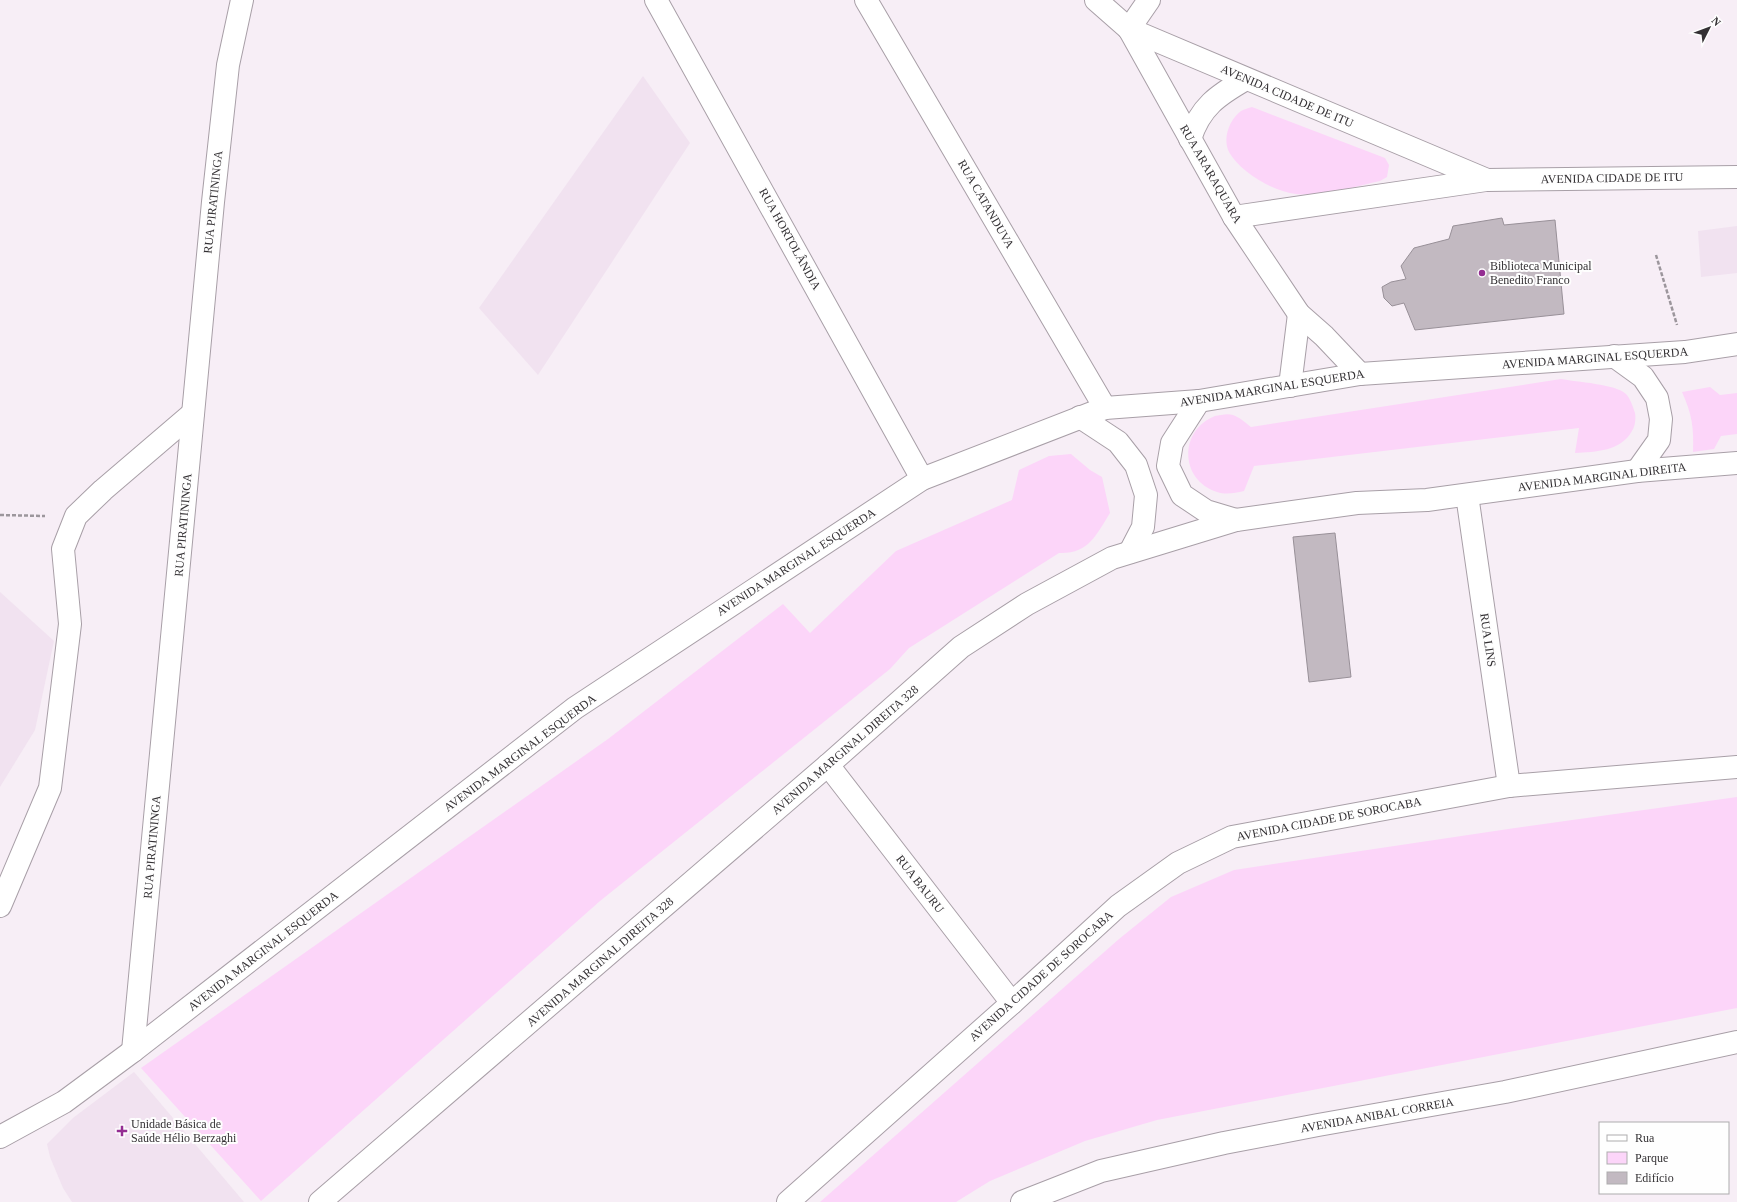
<svg xmlns="http://www.w3.org/2000/svg" width="1737" height="1202" font-family="'Times New Roman',serif">
<style>
.built{fill:#f1e2f0}
.green{fill:#fcd5f9}
.building{fill:#c2b9c1;stroke:#989098}
.lines{fill:none;stroke-linecap:round;stroke-linejoin:round}
.street-casing{stroke:#a89fa7;stroke-width:24}
.secondary-casing{stroke:#a89fa7;stroke-width:24}
.path{stroke:#9c969c;stroke-width:2.5;stroke-dasharray:4 2;stroke-linecap:butt}
.street{stroke:#fff;stroke-width:22}
.secondary{stroke:#fff;stroke-width:22}
.poi-dot{fill:#942d92;stroke:#fefefe;stroke-width:1.5}
.labels{text-anchor:middle;dominant-baseline:central;stroke-width:4;stroke-linejoin:round;paint-order:stroke}
.street-label{font-size:12px;fill:#343134;stroke:#fefefe}
.poi-label{font-size:12px;fill:#343134;stroke:#fefefe;text-anchor:start}
</style>
<rect width="100%" height="100%" fill="#f7eef6"/>
<g class="built">
<polygon points="643,76 690,143 538,375 479,308"/>
<polygon points="1737,226 1737,273 1701,277 1698,231"/>
<polygon points="0,592 54,641 35,730 0,787"/>
<polygon points="134,1072 244,1202 72,1202 63,1188 50,1157 47,1144 73,1118"/>
</g>
<g class="green">
<path d="M1252,107L1385,158L1389,165L1387,177L1380,181C1353,187 1325,197 1296,194C1274,192 1240,172 1229,152C1222,138 1230,119 1241,111C1244,109 1249,108 1252,107Z"/>
<path d="M1561,379C1576,382 1616,384 1626,394C1630,398 1633,407 1635,413C1636,419 1635,427 1632,431C1621,451 1596,452 1575,453L1579,428L1254,466L1244,491C1235,493 1226,495 1217,492C1179,480 1179,430 1215,416C1220,415 1228,413 1233,415C1239,417 1246,423 1251,427Z"/>
<path d="M1710,387L1720,395L1737,393V434L1721,436L1714,449L1693,452C1694,428 1692,414 1682,392Z"/>
<path d="M1071,454L1090,470L1102,477L1110,513C1096,535 1089,554 1059,553L909,648L890,669L600,901L261,1201L141,1068L608,739L783,604L810,633L896,551L1012,500L1019,470L1049,456Z"/>
<polygon points="1737,797 1737,1008 1157,1120 1085,1141 990,1181 956,1202 820,1202 1119,939 1171,897 1234,870 1515,828"/>
</g>
<g class="building">
<polygon points="1502,218 1504,225 1555,220 1564,314 1415,330 1404,303 1392,306 1384,298 1382,287 1391,282 1406,279 1401,266 1414,248 1449,239 1453,226"/>
<polygon points="1335,533 1351,677 1309,682 1293,537"/>
</g>
<g class="lines">
<defs>
<g id="street">
<polyline points="656,0 922,479"/>
<polyline points="866,0 1105,408"/>
<polyline points="1096,0 1129,29 1487,180 1737,177"/>
<polyline points="1129,29 1234,217 1299,314 1324,336 1360,374"/>
<polyline points="1129,29 1149,0"/>
<path d="M1190,139C1200,107 1218,95 1246,79"/>
<polyline points="1234,217 1486,180"/>
<polyline points="1290,386 1299,314"/>
<polyline points="1467,495 1509,786"/>
<polyline points="828,765 1012,1003"/>
<polyline points="0,906 50,788 70,624 63,549 76,516 103,490 193,413"/>
<polyline points="133,1051 213,202 228,65 242,0"/>
<polyline points="788,1202 1012,1003 1118,906 1178,863 1232,837 1509,786 1737,767"/>
<polyline points="1022,1202 1101,1171 1224,1143 1318,1125 1505,1092 1737,1042"/>
</g>
<g id="secondary">
<polyline points="1614,356 1643,377 1657,398 1661,419 1659,440 1637,471"/>
<polyline points="1199,401 1172,443 1168,466 1182,495 1206,511 1236,520"/>
<polyline points="1080,417 1118,442 1136,465 1146,495 1143,527 1130,552"/>
<polyline points="0,1137 64,1102 133,1051 575,708 922,479 1105,408 1199,401 1360,374 1685,352 1737,344"/>
<polyline points="320,1202 828,765 961,647 1027,604 1112,558 1236,520 1357,503 1427,500 1637,471 1737,463"/>
</g>
</defs>
<use href="#street" class="street-casing"/>
<use href="#secondary" class="secondary-casing"/>
<g class="path">
<polyline points="1656,255 1677,325"/>
<polyline points="0,515 45,516"/>
</g>
<use href="#street" class="street"/>
<use href="#secondary" class="secondary"/>
</g>
<g class="poi-dot">
<circle cx="1482" cy="273" r="4"/>
<path d="M120 1125h4v4h4v4h-4v4h-4v-4h-4v-4h4z"/>
</g>
<g class="labels">
<g class="street-label">
<text transform="translate(1287 96) rotate(23)">AVENIDA CIDADE DE ITU</text>
<text transform="translate(1211 174) rotate(60)">RUA ARARAQUARA</text>
<text transform="translate(1612 178) rotate(-1)">AVENIDA CIDADE DE ITU</text>
<text transform="translate(213 202) rotate(-84)">RUA PIRATININGA</text>
<text transform="translate(986 204) rotate(60)">RUA CATANDUVA</text>
<text transform="translate(790 239) rotate(61)">RUA HORTOLÂNDIA</text>
<text transform="translate(1595 358) rotate(-4)">AVENIDA MARGINAL ESQUERDA</text>
<text transform="translate(1272 388) rotate(-9)">AVENIDA MARGINAL ESQUERDA</text>
<text transform="translate(1602 477) rotate(-7)">AVENIDA MARGINAL DIREITA</text>
<text transform="translate(183 525) rotate(-85)">RUA PIRATININGA</text>
<text transform="translate(796 562) rotate(-33)">AVENIDA MARGINAL ESQUERDA</text>
<text transform="translate(1488 640) rotate(82)">RUA LINS</text>
<text transform="translate(845 750) rotate(-41)">AVENIDA MARGINAL DIREITA 328</text>
<text transform="translate(520 753) rotate(-37)">AVENIDA MARGINAL ESQUERDA</text>
<text transform="translate(1329 819) rotate(-11)">AVENIDA CIDADE DE SOROCABA</text>
<text transform="translate(152 847) rotate(-85)">RUA PIRATININGA</text>
<text transform="translate(920 884) rotate(52)">RUA BAURU</text>
<text transform="translate(263 951) rotate(-38)">AVENIDA MARGINAL ESQUERDA</text>
<text transform="translate(600 962) rotate(-41)">AVENIDA MARGINAL DIREITA 328</text>
<text transform="translate(1041 976) rotate(-42)">AVENIDA CIDADE DE SOROCABA</text>
<text transform="translate(1377 1115) rotate(-10)">AVENIDA ANIBAL CORREIA</text>
</g>
<g class="poi-label">
<text x="1490" y="266">Biblioteca Municipal<tspan x="1490" dy="14">Benedito Franco</tspan></text>
<text x="131" y="1124">Unidade Básica de<tspan x="131" dy="14">Saúde Hélio Berzaghi</tspan></text>
</g>
</g>
<rect x="1599" y="1122" width="130" height="72" fill="#fefefe" stroke="#adacad"/>
<rect x="1607" y="1135" width="20" height="6" fill="#ffffff" stroke="#adacad"/>
<text x="1635" y="1142" font-size="12" fill="#343134">Rua</text>
<rect x="1607" y="1152" width="20" height="12" fill="#fcd5f9" stroke="#adacad"/>
<text x="1635" y="1162" font-size="12" fill="#343134">Parque</text>
<rect x="1607" y="1172" width="20" height="12" fill="#c2b9c1" stroke="#adacad"/>
<text x="1635" y="1182" font-size="12" fill="#343134">Edifício</text>
<g transform="translate(1709 28) rotate(48)" stroke="#fefefe" stroke-width="3" paint-order="stroke">
<path d="M0-3L7 15L0 10L-7 15Z" fill="#343134"/>
<text y="-6" font-size="11" font-weight="bold" text-anchor="middle" fill="#343134">N</text>
</g>
</svg>
